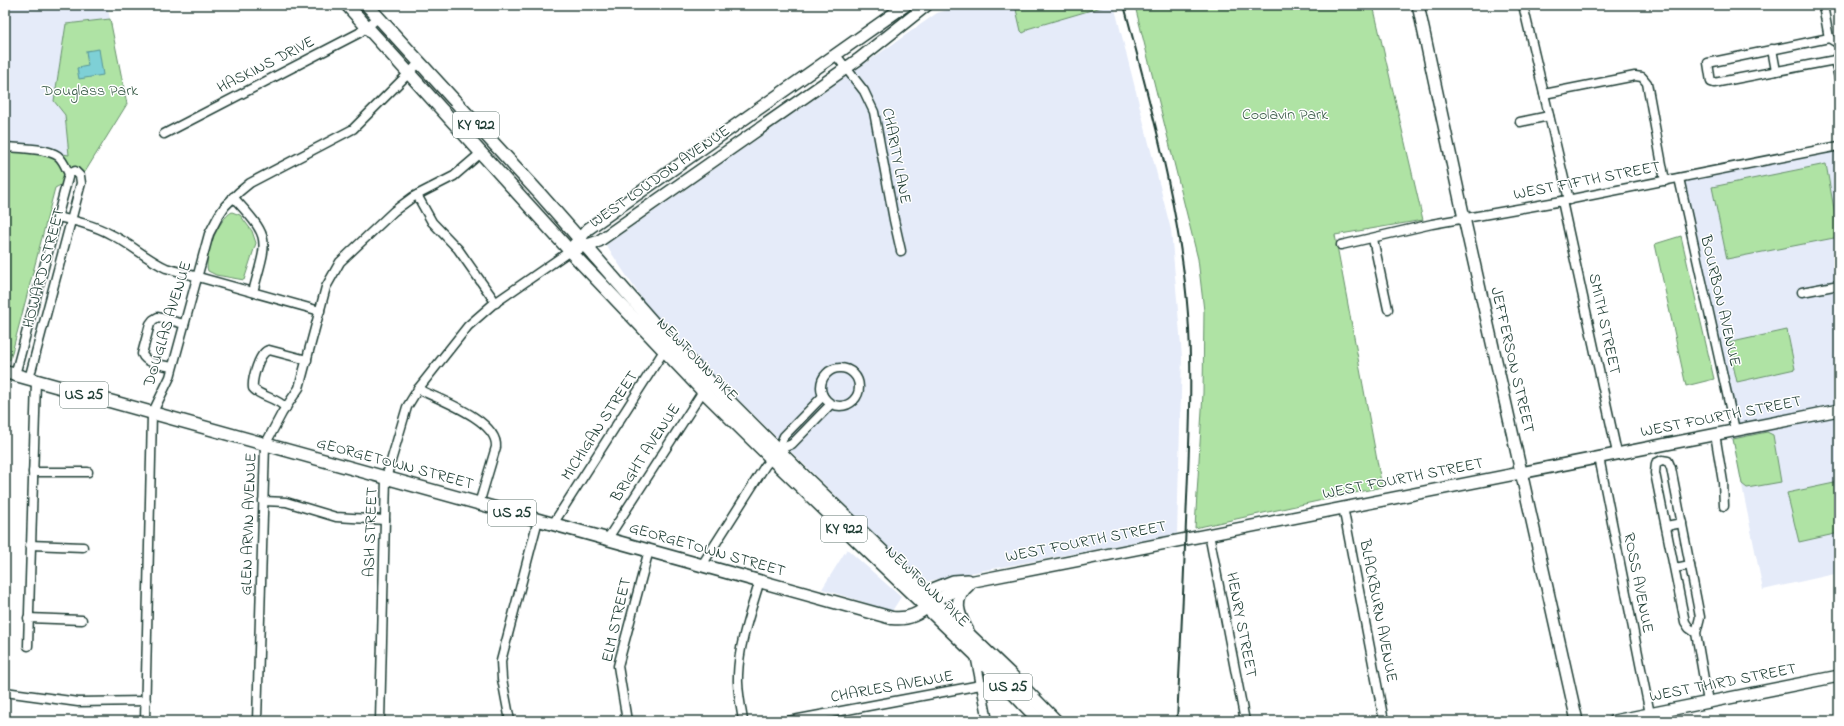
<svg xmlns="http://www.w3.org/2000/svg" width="1844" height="726" font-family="'Indie Flower',sans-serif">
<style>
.built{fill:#e5ebf9}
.green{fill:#afe3a4;stroke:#67906c}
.water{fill:#7ed0d6;stroke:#589595}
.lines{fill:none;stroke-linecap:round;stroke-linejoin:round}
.street-casing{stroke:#1f3d34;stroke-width:11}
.secondary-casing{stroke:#1f3d34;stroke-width:14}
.primary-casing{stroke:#1f3d34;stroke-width:15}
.street{stroke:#fff;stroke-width:8}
.secondary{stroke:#fff;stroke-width:11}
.primary{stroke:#fff;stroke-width:12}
.rail{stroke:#1f3d34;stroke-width:2}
.labels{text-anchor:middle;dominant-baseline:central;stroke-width:3;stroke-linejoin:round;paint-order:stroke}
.shield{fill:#fff;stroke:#627771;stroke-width:1}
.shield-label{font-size:15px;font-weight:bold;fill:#1f3d34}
.street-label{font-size:16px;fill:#1f3d34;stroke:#fff}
.park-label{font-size:16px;fill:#3c5e4a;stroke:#fff}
</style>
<rect width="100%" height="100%" fill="#fff"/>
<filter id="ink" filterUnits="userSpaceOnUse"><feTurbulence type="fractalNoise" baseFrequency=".025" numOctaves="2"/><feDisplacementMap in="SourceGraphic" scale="8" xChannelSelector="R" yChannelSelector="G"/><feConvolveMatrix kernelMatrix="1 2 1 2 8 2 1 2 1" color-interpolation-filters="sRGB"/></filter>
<g filter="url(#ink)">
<g class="built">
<polygon points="5,5 107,5 110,19 66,24 54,101 65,115 69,156 5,145"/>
<polygon points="964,5 1114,5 1171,230 1182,357 1177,534 923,582 652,314 606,245 937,13"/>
<polygon points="1839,144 1839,573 1763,590 1679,175"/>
<polygon points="847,549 901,597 892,611 822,589"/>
</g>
<g class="green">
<polygon points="1015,5 1105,5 1105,6 1027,29 1027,31 1023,33 1021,31"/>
<polygon points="1151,5 1373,5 1423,220 1335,235 1382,487 1195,528 1203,393 1204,311 1198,259 1136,10"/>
<polygon points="110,19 127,104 85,172 55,188 10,360 5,358 5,145 69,155 65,115 54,101 66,24"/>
<polygon points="1826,164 1839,237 1727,259 1712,187"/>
<path d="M232,212L240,215L252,231L256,243L244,280L216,275L208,271C203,257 218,219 232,212Z"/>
<polygon points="1681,236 1714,379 1686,386 1655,244"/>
<polygon points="1787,330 1795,369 1737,382 1728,343"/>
<polygon points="1767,432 1773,435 1781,482 1747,488 1742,484 1733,439"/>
<polygon points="1839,482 1839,533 1799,542 1787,493"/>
</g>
<polygon class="water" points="99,49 103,75 79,79 77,68 88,66 86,51"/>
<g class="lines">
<defs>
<g id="street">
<polyline points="1523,5 1569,200"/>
<polyline points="1823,5 1829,38"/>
<polyline points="1839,44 1829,38 1708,63 1711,82 1714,83 1835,60 1839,53"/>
<polyline points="1772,49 1776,71"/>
<polyline points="835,54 864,91 874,112 894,220 901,251"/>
<polyline points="1835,60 1839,78"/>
<polyline points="1544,94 1635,76 1642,77 1647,83 1665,181"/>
<polyline points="1520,122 1549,116"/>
<polyline points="164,134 359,33 378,18"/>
<path d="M5,147C18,148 47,148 58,156C63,160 66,168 69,174"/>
<polyline points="1679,178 1735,430"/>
<polyline points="417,195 432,222 458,249 496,303"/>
<path d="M233,197C273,240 267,238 253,292"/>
<polyline points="1562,201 1617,453"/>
<path d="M57,217C75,221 94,225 110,234C130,243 146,259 166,268L320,311"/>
<polyline points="1373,239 1388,309"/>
<polyline points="1341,245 1432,224 1562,201 1839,146"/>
<polyline points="1802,292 1839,285"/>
<path d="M172,367C163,365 146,364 142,354L150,324L153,320L158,317L184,324"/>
<circle cx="840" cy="387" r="19"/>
<polyline points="15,375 66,185 69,174 75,171 80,176 81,183 29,379"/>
<path d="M418,389C438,399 498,420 496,447L479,504"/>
<path d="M286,408C276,397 260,397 253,388C252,379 259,352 269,350L307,360"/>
<polyline points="1715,434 1723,482 1724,506"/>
<polyline points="778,450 792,444 831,404"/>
<polyline points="1599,457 1650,714"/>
<polyline points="33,472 88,472"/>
<polyline points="263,501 286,502 336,517 385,520"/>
<polyline points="1343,507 1384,721"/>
<polyline points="553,524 667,346"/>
<polyline points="1666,526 1682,523"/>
<polyline points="1209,534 1245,721"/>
<polyline points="608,538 705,388"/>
<polyline points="30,545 83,547"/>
<polyline points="702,565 765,466 778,450 784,436 823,396"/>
<polyline points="1675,568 1690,565"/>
<polyline points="28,618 82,620"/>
<polyline points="1696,633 1689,628 1685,622 1655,473 1656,463 1662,460 1668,461 1671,468 1700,617 1696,633 1708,702"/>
<polyline points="28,646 36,381"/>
<polyline points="975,655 988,721"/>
<polyline points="5,692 78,702 146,701"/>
<polyline points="145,721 152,414 170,377 209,234 219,215 225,206 239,192 250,183 353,129 419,63"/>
<polyline points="257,721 265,445 282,413 299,388 326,287 340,262 394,211 413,197 454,176 482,152"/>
<polyline points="380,721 386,478 407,407 418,389 468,326 492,305 570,251"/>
<polyline points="510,721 502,679 501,661 538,520"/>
<polyline points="627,721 618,666 649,550"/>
<path d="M743,721C741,706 737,690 738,675C739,642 751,611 760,580"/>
<polyline points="788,721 1002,681"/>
</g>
<g id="secondary">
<polyline points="1418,5 1464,218 1577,721"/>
<polyline points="574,245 588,229 906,5"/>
<polyline points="570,251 599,241 859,59 927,5"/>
<polyline points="925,592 953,581 968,580"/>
<polyline points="934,601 974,581 1839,410"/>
<path d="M968,631C958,614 952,599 969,585"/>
<polyline points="1614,721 1839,676"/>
</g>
<g id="primary">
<polyline points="347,5 570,251 703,391 771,458 975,654 1040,721"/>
<polyline points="367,5 540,194 670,342 805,477 1010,674 1056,721"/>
<path d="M5,372L892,618C909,620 919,614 932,603"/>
</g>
</defs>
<use href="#street" class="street-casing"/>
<use href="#secondary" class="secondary-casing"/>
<use href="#primary" class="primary-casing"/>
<use href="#street" class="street"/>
<use href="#secondary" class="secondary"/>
<use href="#primary" class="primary"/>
<path class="rail" d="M1124,5C1151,107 1180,208 1188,314C1192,367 1190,421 1188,474C1185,556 1181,639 1177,721"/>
</g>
</g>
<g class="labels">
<g class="shield">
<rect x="453" y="112" width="46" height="26" rx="3"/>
<rect x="60" y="382" width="48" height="26" rx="3"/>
<rect x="488" y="500" width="48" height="26" rx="3"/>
<rect x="821" y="516" width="46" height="26" rx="3"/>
<rect x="984" y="674" width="48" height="26" rx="3"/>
</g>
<g class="shield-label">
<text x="476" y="125">KY 922</text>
<text x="84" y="395">US 25</text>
<text x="512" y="513">US 25</text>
<text x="844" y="529">KY 922</text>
<text x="1008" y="687">US 25</text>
</g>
<g class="street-label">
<text transform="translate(266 65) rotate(-27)">HASKINS DRIVE</text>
<text transform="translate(896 156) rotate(79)">CHARITY LANE</text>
<text transform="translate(660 177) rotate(-35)">WEST LOUDON AVENUE</text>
<text transform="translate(1587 181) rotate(-11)">WEST FIFTH STREET</text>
<text transform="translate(44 268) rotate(-75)">HOWARD STREET</text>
<text transform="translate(1720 301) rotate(77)">BOURBON AVENUE</text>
<text transform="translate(168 324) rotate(-73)">DOUGLAS AVENUE</text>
<text transform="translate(1604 324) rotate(78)">SMITH STREET</text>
<text transform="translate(697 360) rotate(46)">NEWTOWN PIKE</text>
<text transform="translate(1512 360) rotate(77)">JEFFERSON STREET</text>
<text transform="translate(1721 417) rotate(-11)">WEST FOURTH STREET</text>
<text transform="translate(600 426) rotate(-57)">MICHIGAN STREET</text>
<text transform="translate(646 453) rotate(-57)">BRIGHT AVENUE</text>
<text transform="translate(395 464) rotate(15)">GEORGETOWN STREET</text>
<text transform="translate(1403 479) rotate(-11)">WEST FOURTH STREET</text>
<text transform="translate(249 524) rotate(-88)">GLEN ARVIN AVENUE</text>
<text transform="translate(371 532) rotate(-88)">ASH STREET</text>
<text transform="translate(1086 542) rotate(-11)">WEST FOURTH STREET</text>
<text transform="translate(707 550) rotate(16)">GEORGETOWN STREET</text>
<text transform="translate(1638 583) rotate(79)">ROSS AVENUE</text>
<text transform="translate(927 587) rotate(44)">NEWTOWN PIKE</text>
<text transform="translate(1378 611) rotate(79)">BLACKBURN AVENUE</text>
<text transform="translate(617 620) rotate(-77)">ELM STREET</text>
<text transform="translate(1241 625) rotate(79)">HENRY STREET</text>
<text transform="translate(1723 683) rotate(-11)">WEST THIRD STREET</text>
<text transform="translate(892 687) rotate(-10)">CHARLES AVENUE</text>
</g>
<g class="park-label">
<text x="90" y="91">Douglass Park</text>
<text x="1285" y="115">Coolavin Park</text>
</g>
</g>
<rect width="1844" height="726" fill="none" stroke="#fff" stroke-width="20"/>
<rect x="10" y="10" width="1824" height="706" fill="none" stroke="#1f3d34" stroke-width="1.5" filter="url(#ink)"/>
</svg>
